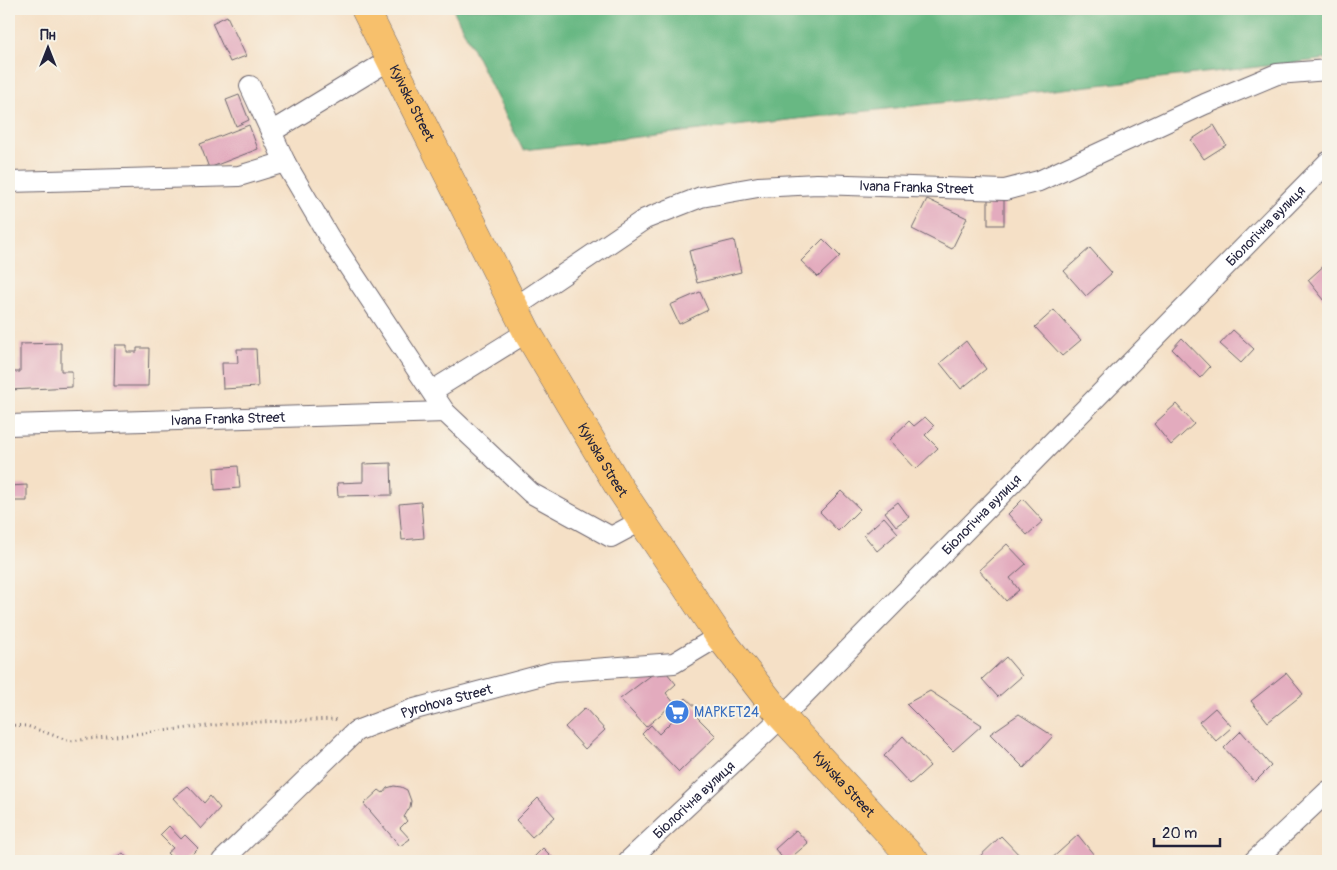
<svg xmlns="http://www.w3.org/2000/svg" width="1337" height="870" font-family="Pangolin,sans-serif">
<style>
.forest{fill:#68b883;stroke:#456d5f}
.building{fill:#e3abbe}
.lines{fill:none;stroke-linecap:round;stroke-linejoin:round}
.street-casing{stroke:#6c646c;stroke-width:22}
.highway-casing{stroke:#6c646c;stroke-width:29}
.path{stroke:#6c646c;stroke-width:3;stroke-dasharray:1 4;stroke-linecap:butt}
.street{stroke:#fff;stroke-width:20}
.highway{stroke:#f7c06c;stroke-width:28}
.labels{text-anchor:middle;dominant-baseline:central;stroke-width:4;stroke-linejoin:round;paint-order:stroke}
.street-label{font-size:14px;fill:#22223b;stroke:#f7f3e8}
.shop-label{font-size:14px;fill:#366cbe;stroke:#f7f3e8;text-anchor:start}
</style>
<rect width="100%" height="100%" fill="#f7f3e8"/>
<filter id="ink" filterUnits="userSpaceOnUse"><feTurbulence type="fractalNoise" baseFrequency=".02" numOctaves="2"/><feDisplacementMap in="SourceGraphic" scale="10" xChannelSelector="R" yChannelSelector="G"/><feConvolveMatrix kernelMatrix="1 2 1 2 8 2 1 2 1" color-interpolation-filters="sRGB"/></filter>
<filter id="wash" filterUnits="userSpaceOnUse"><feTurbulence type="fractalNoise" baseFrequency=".0096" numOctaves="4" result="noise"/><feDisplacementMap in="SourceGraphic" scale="20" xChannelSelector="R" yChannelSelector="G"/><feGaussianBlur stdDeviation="1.12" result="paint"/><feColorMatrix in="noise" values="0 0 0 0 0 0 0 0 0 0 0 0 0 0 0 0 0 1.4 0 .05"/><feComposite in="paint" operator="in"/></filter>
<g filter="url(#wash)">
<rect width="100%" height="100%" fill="#f5e0c6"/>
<polygon class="forest" points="453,9 1328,9 1328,59 523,150"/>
<g id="blocks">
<g class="building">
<polygon points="227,16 246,56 230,62 212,23"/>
<polygon points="239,95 249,120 236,126 226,100"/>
<polygon points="249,125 258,149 209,168 200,144"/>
<polygon points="1214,125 1226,145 1204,159 1191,140"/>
<polygon points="927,199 967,218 952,249 912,229"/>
<rect x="988" y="199" width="16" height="26"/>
<polygon points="823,239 840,256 818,277 801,261"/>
<polygon points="734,240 741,272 697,283 689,251"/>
<polygon points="1090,248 1112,273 1086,296 1064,271"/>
<polygon points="1328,262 1328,299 1325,301 1308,280"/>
<polygon points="700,292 708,310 679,324 670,305"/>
<polygon points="1054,310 1081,340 1062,356 1035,327"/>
<polygon points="1233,330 1254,349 1241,363 1220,344"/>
<polygon points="1182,338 1210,367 1200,378 1172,349"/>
<polygon points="966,341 986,369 961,389 940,363"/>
<polygon points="61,343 61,371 72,371 72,387 9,390 9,372 20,372 20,344"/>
<polygon points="115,345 127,345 127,352 137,352 137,348 149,348 148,386 114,386"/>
<polygon points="237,349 256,349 258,387 223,389 222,363 238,363"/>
<polygon points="1176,404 1194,424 1171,445 1154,424"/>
<polygon points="925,417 934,426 925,435 938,448 916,469 889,440 909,421 914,426"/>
<polygon points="391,463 392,495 338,496 337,483 363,482 363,464"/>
<polygon points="238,466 240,488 215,490 214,468"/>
<polygon points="27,485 27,501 9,501 9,486"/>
<polygon points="841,491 860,509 838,531 820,512"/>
<polygon points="1023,499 1043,521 1027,535 1008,514"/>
<polygon points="421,502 424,538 402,540 399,504"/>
<polygon points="898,502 909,517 896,526 885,512"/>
<polygon points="884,517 898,533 877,551 864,535"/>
<polygon points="1007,544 1026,564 1010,578 1019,590 1006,601 979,570"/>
<polygon points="1006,657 1022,676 998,697 982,679"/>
<polygon points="662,667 676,684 666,693 674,703 646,727 620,699"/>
<polygon points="1286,673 1303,694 1268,722 1251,701"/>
<polygon points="930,691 982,725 953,751 906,704"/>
<polygon points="686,698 701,712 697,717 716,736 679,772 642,734 651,725 659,734 677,716 673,711"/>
<polygon points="585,708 605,730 585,749 565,727"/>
<polygon points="1215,708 1232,727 1216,741 1199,722"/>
<polygon points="1019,714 1053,736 1024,768 990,734"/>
<polygon points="1241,731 1271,766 1255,782 1224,748"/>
<polygon points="903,736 930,766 910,784 884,756"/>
<polygon points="188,786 204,803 210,796 220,808 201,829 173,798"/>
<polygon points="394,786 401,787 407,790 411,801 410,807 404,817 407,821 400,828 410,839 400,846 364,804 379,790 383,793 387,788"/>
<polygon points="538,798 555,817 532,837 516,820"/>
<polygon points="169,826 181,839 185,835 198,848 185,861 175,861 167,853 173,848 160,835"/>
<polygon points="796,830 808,843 787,861 785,861 775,849"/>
<polygon points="1078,835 1094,855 1088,861 1049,861"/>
<polygon points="1001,836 1024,860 1023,861 975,861"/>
<polygon points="543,848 556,861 536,861 533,858"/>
<polygon points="123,853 129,861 112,861"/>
</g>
</g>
</g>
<g filter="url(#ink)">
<use href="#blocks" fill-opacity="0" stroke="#6c646c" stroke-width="1"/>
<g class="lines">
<defs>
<g id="street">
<polyline points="250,86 285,162 329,237 445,412 531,493 611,537 641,521"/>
<polyline points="271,132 391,59"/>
<polyline points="9,182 239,176 285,162"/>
<path id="s1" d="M514,308L645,219L701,197L758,187L817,184L1005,190L1039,181L1205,104L1277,74L1328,70"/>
<polyline points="432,391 527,332"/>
<path id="s2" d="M9,425L445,412"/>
<path id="s3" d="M222,861L356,731L411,710L553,672L674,663L719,636"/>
<path id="s4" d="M628,861L782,717L1328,162"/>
<polyline points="1254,861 1328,791"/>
</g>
<g id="highway">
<path id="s5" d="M365,9L527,332L617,484L719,636L782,717L915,861"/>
</g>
</defs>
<use href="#street" class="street-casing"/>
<use href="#highway" class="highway-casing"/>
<polyline class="path" points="9,725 27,726 70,741 235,723 335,719 338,721"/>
<use href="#street" class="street"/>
<use href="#highway" class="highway"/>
</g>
</g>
<defs>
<symbol id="supermarket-disc" viewBox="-11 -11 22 22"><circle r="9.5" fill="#3f7fe0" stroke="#f7f3e8"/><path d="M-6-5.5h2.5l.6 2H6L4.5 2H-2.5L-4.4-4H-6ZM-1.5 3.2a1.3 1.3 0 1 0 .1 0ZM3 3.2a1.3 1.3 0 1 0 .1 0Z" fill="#fff"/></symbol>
</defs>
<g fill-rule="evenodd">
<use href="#supermarket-disc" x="663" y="698" width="28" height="28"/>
</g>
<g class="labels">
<g class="street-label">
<text stroke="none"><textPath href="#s5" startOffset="105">Kyivska Street</textPath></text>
<text stroke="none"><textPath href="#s1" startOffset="435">Ivana Franka Street</textPath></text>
<text stroke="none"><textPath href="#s4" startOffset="900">Біологічна вулиця</textPath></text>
<text stroke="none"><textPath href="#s2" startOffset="219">Ivana Franka Street</textPath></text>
<text stroke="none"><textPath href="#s5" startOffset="510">Kyivska Street</textPath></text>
<text stroke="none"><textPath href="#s4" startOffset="495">Біологічна вулиця</textPath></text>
<text stroke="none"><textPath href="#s3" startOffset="282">Pyrohova Street</textPath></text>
<text stroke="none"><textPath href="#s5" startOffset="915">Kyivska Street</textPath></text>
<text stroke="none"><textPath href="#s4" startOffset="90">Біологічна вулиця</textPath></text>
</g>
<g class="shop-label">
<text x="694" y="712">МАРКЕТ24</text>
</g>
</g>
<rect width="1337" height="870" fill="none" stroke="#f7f3e8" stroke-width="30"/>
<g transform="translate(48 48)" stroke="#f7f3e8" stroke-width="4" paint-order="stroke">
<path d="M0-4L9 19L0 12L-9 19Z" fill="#22223b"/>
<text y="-8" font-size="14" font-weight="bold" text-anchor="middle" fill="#22223b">Пн</text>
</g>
<path d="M1154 838v8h66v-8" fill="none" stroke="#22223b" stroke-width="2.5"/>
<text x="1162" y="838" font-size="15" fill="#22223b" stroke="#f7f3e8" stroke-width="4" paint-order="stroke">20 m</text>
</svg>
